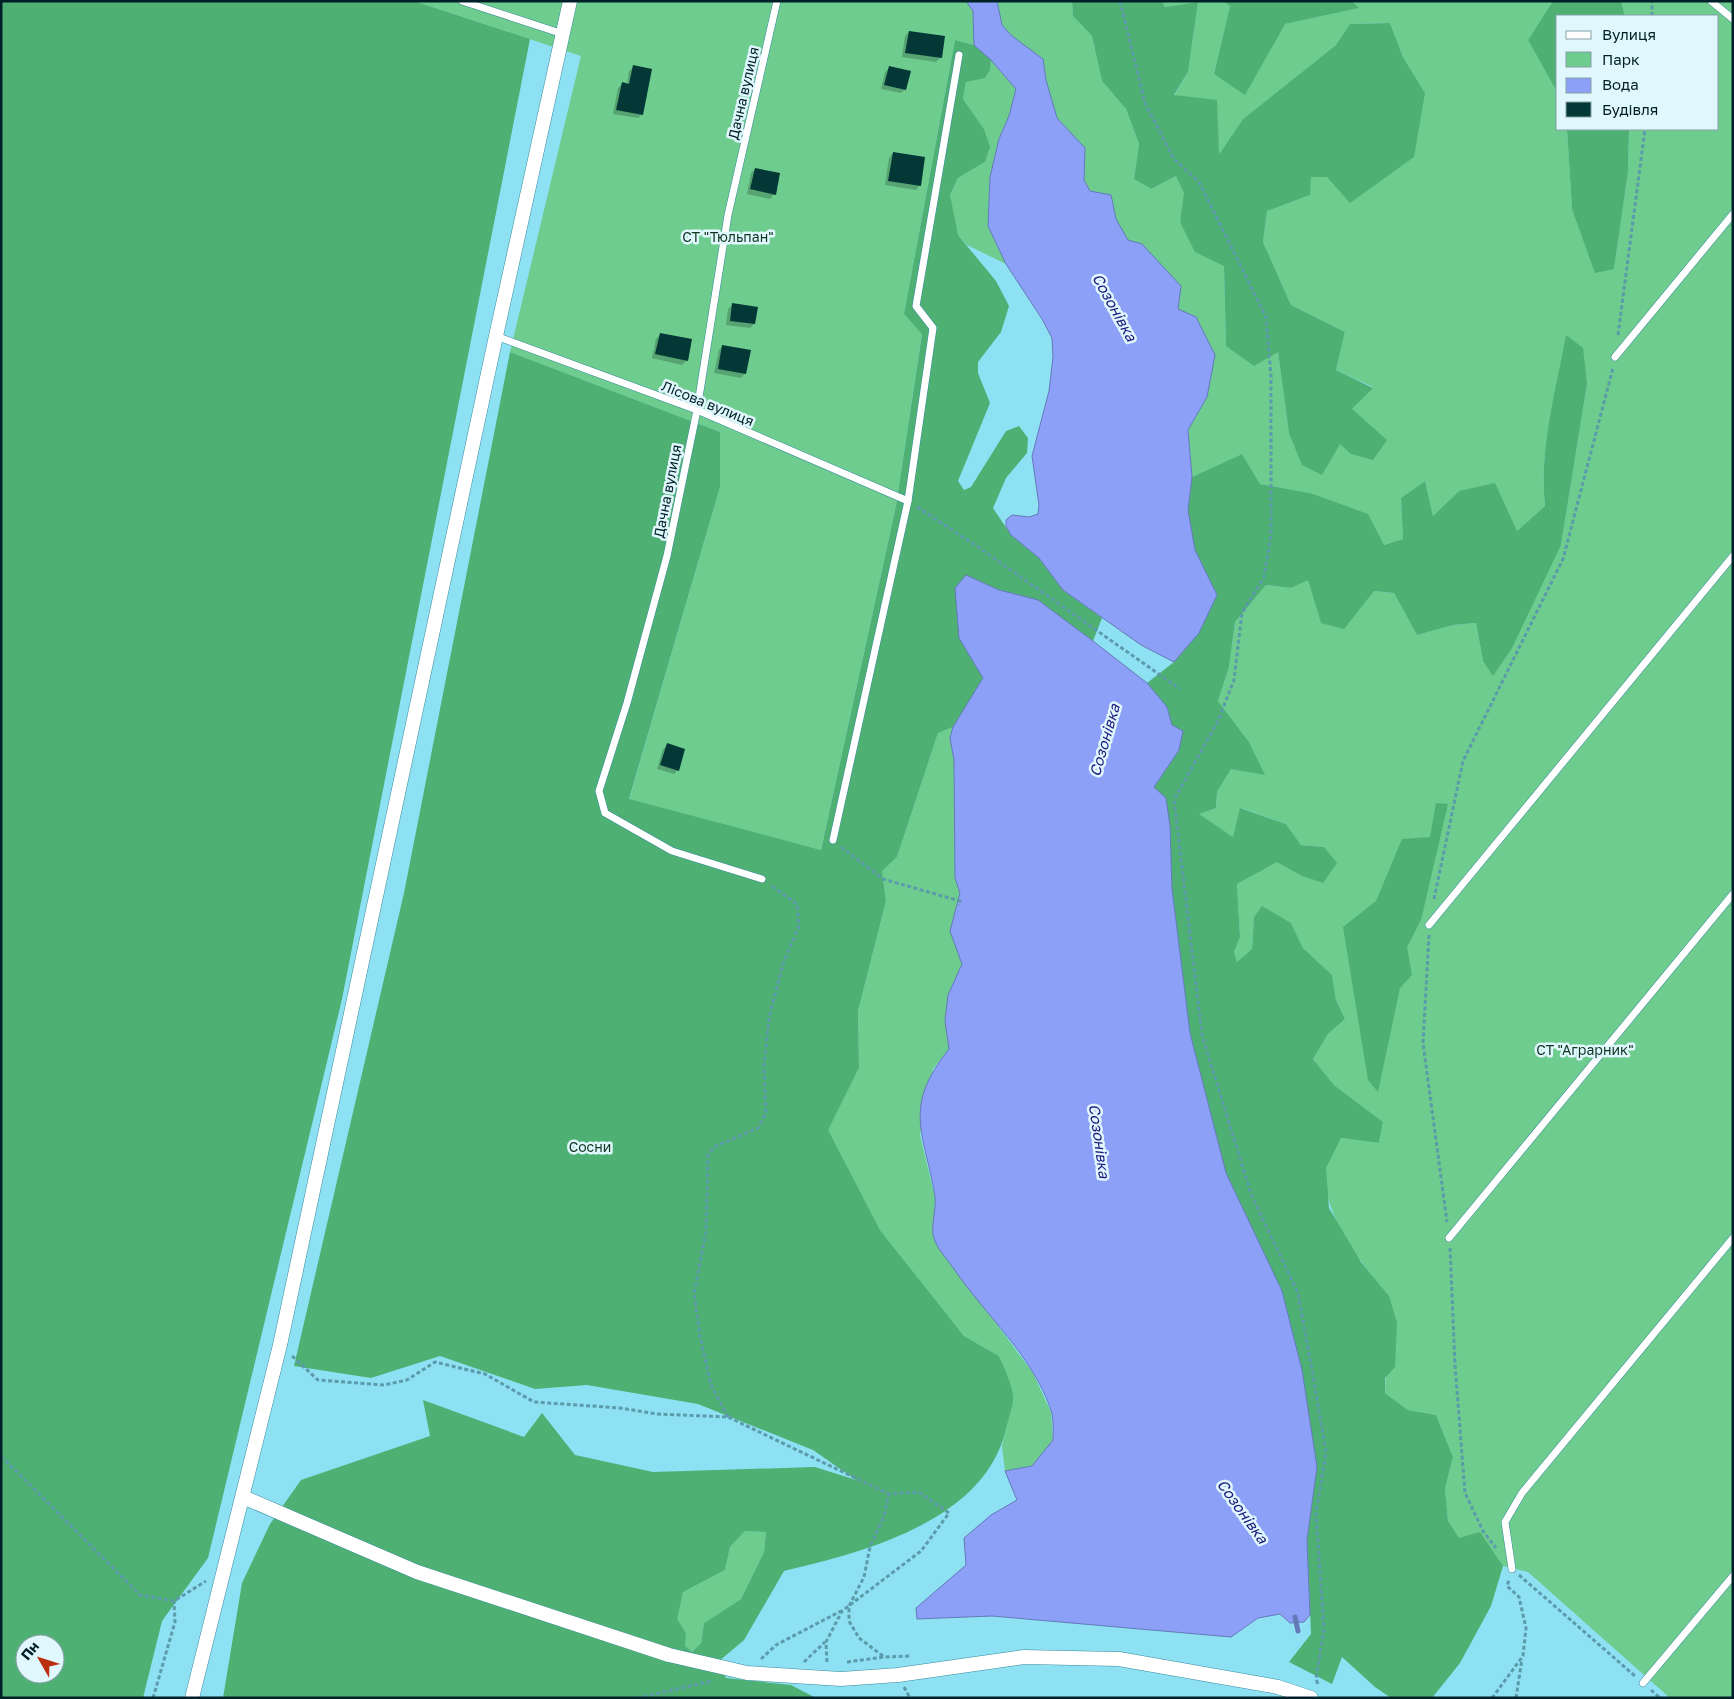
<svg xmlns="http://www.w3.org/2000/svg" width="1734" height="1699" font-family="'Golos Text',sans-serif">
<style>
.green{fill:#6dcc8e}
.forest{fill:#4fb073;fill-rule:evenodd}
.water{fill:#8da0f7;stroke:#637ab9}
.shadow{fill:#0003}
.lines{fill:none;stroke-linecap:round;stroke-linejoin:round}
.stream{stroke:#637ab9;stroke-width:5}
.building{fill:#033837}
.lane-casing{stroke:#378b9c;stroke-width:8}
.street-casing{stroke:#378b9c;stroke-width:15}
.path{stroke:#5b9baa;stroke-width:3;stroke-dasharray:4 2.5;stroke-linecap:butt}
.lane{stroke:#fff;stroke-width:7}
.street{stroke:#fff;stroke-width:14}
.labels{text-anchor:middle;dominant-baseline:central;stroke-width:5;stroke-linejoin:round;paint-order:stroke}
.street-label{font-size:14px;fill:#002027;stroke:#e0f7fd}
.park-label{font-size:14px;fill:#0f3820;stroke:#e0f7fd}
.water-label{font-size:15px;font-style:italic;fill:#1e1a7d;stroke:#e0f7fd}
</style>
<rect width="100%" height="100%" fill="#8ee0f3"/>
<g class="green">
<polygon points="414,1 966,1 973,11 974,45 955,40 904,314 922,333 896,506 821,850 629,800 720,487 720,432 510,352 581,56"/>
<path d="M997,1H1072L1073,16L1092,36L1102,81L1126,109L1139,144L1134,179L1151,189L1176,176L1185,193L1180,222L1224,266L1226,346L1278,352L1289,433L1352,409L1373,387L1336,370L1345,332L1291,305L1263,242L1267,211L1310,195V177H1327L1425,93L1403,57L1390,23L1351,24L1336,45L1243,119L1218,155L1174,96L1188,72L1198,2L1165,7L1162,1H1222L1230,6L1214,74L1285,24L1358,8L1352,1H1553L1528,40L1558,94V129H1567L1572,209L1614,269L1628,172L1629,129H1718V16H1625L1621,1H1733V1698H1670L1528,1572L1503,1566L1480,1533L1459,1539L1448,1521L1445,1489L1453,1457L1436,1415L1408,1410L1385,1393L1389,1296C1362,1264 1320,1213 1326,1168C1327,1159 1337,1146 1341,1138L1379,1143L1383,1122L1334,1085L1313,1059L1328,1034L1345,1019L1336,1000L1332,975L1303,948L1291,923L1254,917L1252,949L1237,962L1234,952L1240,937L1237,884L1277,861L1300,875L1324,847L1301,845L1286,824L1241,808L1233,837L1198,814L1216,808L1217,792L1231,769L1264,774L1249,742L1218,701L1229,667L1235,622L1266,585L1291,588L1308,579L1321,623L1374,591L1394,593L1417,635L1453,625L1476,623L1483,661L1561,545L1587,384L1557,386C1547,425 1541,465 1545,506L1517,531L1459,491L1433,516L1425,481L1401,498L1403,539L1384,545L1310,493L1260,484L1242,454L1192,477L1188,430L1207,397L1178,309L1128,240L1116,219L1111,195L1090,191L1084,180L1085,148L1057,118L1046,80L1043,59L1012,36L1002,25Z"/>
<polygon points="991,60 1016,89 1009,116 999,139 990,178 988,226 1006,264 967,245 958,235 953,218 950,195 958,178 985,162 984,129 963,99 966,82 990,70"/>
<path d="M953,727L950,738L954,760L955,878L960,893L951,931L962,964C945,1000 944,1009 949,1049L933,1069L920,1135L935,1197L934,1240L1033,1373L1051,1412L1053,1440L1032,1466L1005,1471L1002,1446L1013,1396L999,1356L964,1336L880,1230L827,1130L859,1068L858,1011L886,901L882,871L897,857L938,733Z"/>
<polygon points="745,1531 766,1532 764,1552 741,1599 704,1623 701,1643 692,1652 685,1646 686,1633 676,1619 683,1592 725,1570 730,1547"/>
</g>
<g class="forest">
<path d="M1,1H414L530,39L342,999L208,1558L162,1621L143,1698H1ZM25,1644H55V1674H25Z"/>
<polygon points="1072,1 1162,1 1165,7 1198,2 1188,72 1174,95 1217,100 1219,154 1243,119 1336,45 1350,24 1390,23 1403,57 1425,93 1414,157 1350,203 1327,177 1311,177 1310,195 1267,211 1263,242 1291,305 1345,332 1336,370 1373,388 1352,409 1387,440 1373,460 1351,454 1340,444 1322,475 1302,465 1289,433 1278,352 1254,366 1226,346 1224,266 1195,252 1180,222 1184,193 1176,176 1151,189 1134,179 1139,144 1126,109 1102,81 1092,36 1073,16"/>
<polygon points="1222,1 1352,1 1359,8 1285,24 1245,95 1214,74 1230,6"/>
<polygon points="1553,1 1621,1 1625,16 1558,16 1558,94 1528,40"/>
<path d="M955,40L974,45L991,60L990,70L985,78L966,82L963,99L984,129L990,147L985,162L958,178L950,195L958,235L996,281L1009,306L1001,332L978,362V373L990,403L958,481L964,490L971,487L1006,431L1019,426L1028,438L1027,453L1006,478L993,508L1011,535L1039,558L1063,590L1102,618L1093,641L1038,600L999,590L966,575L959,638L983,678L953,727L938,733L897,857L882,871L886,901L858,1011L859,1068L828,1130L880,1230L964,1336L999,1356C1004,1368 1011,1382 1013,1395C1014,1405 1008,1419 1006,1429C985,1521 864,1552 784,1571L744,1640L718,1662L726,1678L791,1685L816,1698H223L242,1583L270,1524L301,1480L430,1436L423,1400L524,1437L542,1413L575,1455L653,1472L815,1467L856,1480L813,1450L698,1404L587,1385L535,1389L440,1356L371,1378L294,1366L404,893L510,352L720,432V487L629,799L821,850L896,506L922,334L904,314ZM745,1531L766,1532L764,1552L741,1599L704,1623L701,1643L692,1652L685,1646L686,1633L677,1619L683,1592L725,1570L730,1547Z"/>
<polygon points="1567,129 1629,129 1628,172 1614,269 1595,273 1572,209"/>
<path d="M1566,335L1583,348L1587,384L1561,545L1512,648L1493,676L1483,661L1476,623L1453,625L1417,635L1394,593L1374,591L1344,629L1321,623L1308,580L1291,588L1266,585L1235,622L1229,667L1218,701L1249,742L1265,775L1231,769L1217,792L1216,808L1199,814L1233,837L1240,808L1286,824L1301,845L1324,847L1337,863L1323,883L1300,875L1277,862L1237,884L1240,937L1234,952L1237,962L1252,949L1254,917L1262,906L1291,923L1303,948L1332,975L1336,1000L1345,1019L1328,1034L1313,1059L1334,1085L1383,1122L1379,1143L1341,1138L1326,1168L1329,1208L1361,1262L1389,1296L1397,1323L1395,1367L1385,1378V1393L1408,1410L1436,1415L1453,1457L1445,1489L1448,1521L1459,1538L1480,1532L1503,1566L1491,1606L1460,1663L1432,1698H1391L1375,1687L1342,1657L1332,1684L1289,1662L1311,1634L1307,1540L1317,1467L1302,1370L1282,1291L1226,1173L1190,1033L1172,889L1170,826L1154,787L1179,750L1167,707L1147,683L1174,662L1217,595L1195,550L1188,510L1192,477L1242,454L1260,484L1310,493L1368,514L1384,545L1403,539L1401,498L1425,481L1433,516L1459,491L1495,483L1517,531L1545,506C1539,448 1556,391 1566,335Z"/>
<polygon points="1436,803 1448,804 1421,920 1407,947 1412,975 1400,988 1378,1092 1368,1080 1343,927 1376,901 1402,839 1430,837"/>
</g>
<g class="water">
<polygon points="966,1 997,1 1002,25 1012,36 1043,59 1046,80 1057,118 1085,148 1084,180 1090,191 1111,195 1116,219 1128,240 1142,244 1181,286 1178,309 1196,317 1215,355 1207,397 1188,430 1192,477 1188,510 1195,550 1217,595 1199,633 1174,662 1141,645 1063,590 1039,558 1011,535 1006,526 1006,520 1012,515 1029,517 1038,514 1039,505 1032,456 1049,391 1053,357 1052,338 1042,319 1006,264 988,226 990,177 999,139 1009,116 1016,89 991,60 974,45 973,11"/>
<path d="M966,575L999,590L1038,600L1093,641L1147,683L1167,707L1172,725L1183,731L1179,750L1154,787L1166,798L1170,826L1172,889L1190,1033L1226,1173L1282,1291L1302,1370L1317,1467L1307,1540L1310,1615L1304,1622L1290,1623L1280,1614L1258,1618L1231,1637L992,1616L917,1619L916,1608L966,1565L964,1538L991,1515L1017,1500L1005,1471L1032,1466L1053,1440C1053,1431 1054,1419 1051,1410C1032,1355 986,1316 954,1269C948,1260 939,1251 935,1241C929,1229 937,1209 935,1196C924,1131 902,1108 949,1049L945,1021L948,995L962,964L950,931L960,893L955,878L954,760L950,738L953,727L983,678L959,638L955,588Z"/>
</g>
<g class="shadow">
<polygon points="909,32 941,57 936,62 902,57 905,36"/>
<polygon points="634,67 642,114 638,118 613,114 618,88 622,84 627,85 629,71"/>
<polygon points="889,68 905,89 901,93 881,89 885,72"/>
<polygon points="893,153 920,185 916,190 885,185 889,158"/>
<polygon points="755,169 774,194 770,199 747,194 751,173"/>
<polygon points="733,304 754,324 750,328 726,325 728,309"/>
<polygon points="660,335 687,360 682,365 652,358 656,339"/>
<polygon points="723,346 745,373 741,378 714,373 719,350"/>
<polygon points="668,745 678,770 674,774 657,769 663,749"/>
</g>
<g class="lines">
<polyline class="stream" points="1295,1617 1298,1631"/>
</g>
<g class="building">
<polygon points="909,31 945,36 942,58 905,53"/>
<polygon points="633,65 652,69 643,115 616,110 622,82 629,84"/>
<polygon points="889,66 911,71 906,90 884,85"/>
<polygon points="893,152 925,157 921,186 888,181"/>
<polygon points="755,168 780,173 776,195 750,189"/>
<polygon points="732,303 758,307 755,324 730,321"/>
<polygon points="660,333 692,339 688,361 655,354"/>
<polygon points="722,345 751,350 746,374 718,369"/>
<polygon points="667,743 685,749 679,771 660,765"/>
</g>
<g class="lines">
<defs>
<g id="lane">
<polyline points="462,1 563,34"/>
<polyline points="1711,1 1733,19"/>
<polyline points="496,336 697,410 908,501"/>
<polyline points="1615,357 1733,214"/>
<polyline points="833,840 908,501 933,328 916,306 959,55"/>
<polyline points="762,879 672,851 605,813 599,791 627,703 667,556 697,410 728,215 777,1"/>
<polyline points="1429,925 1733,556"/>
<polyline points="1449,1238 1733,894"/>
<polyline points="1512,1569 1505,1522 1522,1493 1733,1238"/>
<polyline points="1643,1683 1733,1576"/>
</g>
<g id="street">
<polyline points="243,1497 417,1572 669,1655 747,1673 841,1679 898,1675 1024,1657 1119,1659 1278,1687 1311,1698"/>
<polyline points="192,1698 280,1345 496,336 570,1"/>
</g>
</defs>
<use href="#lane" class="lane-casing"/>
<use href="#street" class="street-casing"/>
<g class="path">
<polyline points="1120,1 1145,103 1174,159 1199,182 1266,317 1271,376 1271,535 1264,577 1242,613 1234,680 1218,721 1174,800 1202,1035 1251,1194 1298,1293 1314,1381 1326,1452 1316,1514 1324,1629 1316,1678 1318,1685"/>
<polyline points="1652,16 1652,1"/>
<polyline points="1618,335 1645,129"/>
<polyline points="917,507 978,547 1180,689"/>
<polyline points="841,847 883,879 960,901 958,905"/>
<polyline points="1434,899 1463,761 1563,559 1613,368"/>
<polyline points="1429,935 1423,1043 1447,1222"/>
<polyline points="1450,1248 1455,1365 1465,1493 1483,1531 1496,1548"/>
<polyline points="292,1356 318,1380 384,1385 407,1380 435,1362 485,1374 534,1402 620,1408 657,1414 728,1417 889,1494 919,1492 949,1513 921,1551 842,1611 826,1642 827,1663"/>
<polyline points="728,1417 711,1385 700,1336 694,1294 706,1232 708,1155 714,1147 758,1128 766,1113 764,1066 769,1018 783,964 799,926 797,904 770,885"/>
<polyline points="1,1456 140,1595 174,1601 206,1581"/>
<polyline points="1519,1575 1635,1676"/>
<polyline points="883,1656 859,1638 849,1621 849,1606 864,1577 870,1547 884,1516 889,1494"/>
<polyline points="761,1659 776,1645 841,1611"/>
<polyline points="804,1662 825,1642"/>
<polyline points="847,1662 884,1657 910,1656"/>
<polyline points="904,1687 910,1698"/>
<polyline points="1651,1690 1660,1698"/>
<polyline points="153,1698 175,1622 174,1601"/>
<polyline points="637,1698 712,1681"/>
<polyline points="1492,1698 1523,1656 1526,1628 1519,1597 1507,1586 1509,1580"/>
<polyline points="1516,1698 1522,1659"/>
</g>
<use href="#lane" class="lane"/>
<use href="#street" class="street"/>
</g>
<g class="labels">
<g class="street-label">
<text transform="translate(743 93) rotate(-77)">Дачна вулиця</text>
<text transform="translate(708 403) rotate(22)">Лісова вулиця</text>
<text transform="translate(667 491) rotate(-79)">Дачна вулиця</text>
</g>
<g class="park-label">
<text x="728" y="236">СТ "Тюльпан"</text>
<text x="1585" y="1049">СТ "Аграрник"</text>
<text x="590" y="1146">Сосни</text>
</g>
<g class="water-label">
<text transform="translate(1115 307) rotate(61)">Созонівка</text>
<text transform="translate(1104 740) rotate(-74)">Созонівка</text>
<text transform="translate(1100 1141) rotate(82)">Созонівка</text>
<text transform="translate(1243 1511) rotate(54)">Созонівка</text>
</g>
</g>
<rect width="1734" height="1699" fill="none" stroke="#002027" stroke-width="5"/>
<rect x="1556" y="15" width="162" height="115" fill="#e0f7fd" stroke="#86a1a7"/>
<rect x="1566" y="31" width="25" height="8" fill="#ffffff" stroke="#86a1a7"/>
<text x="1602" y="40" font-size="15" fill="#002027">Вулиця</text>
<rect x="1566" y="52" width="25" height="15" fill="#6dcc8e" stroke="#86a1a7"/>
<text x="1602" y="65" font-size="15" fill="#002027">Парк</text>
<rect x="1566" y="78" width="25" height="15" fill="#8da0f7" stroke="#86a1a7"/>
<text x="1602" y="90" font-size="15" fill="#002027">Вода</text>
<rect x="1566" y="102" width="25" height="15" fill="#033837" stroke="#86a1a7"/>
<text x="1602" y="115" font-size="15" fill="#002027">Будівля</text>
<g transform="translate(40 1659) rotate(309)"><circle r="24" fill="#e0f7fd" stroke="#86a1a7"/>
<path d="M0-4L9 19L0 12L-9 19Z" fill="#ba2f0e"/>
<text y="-8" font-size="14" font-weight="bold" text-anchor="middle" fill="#002027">Пн</text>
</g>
</svg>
